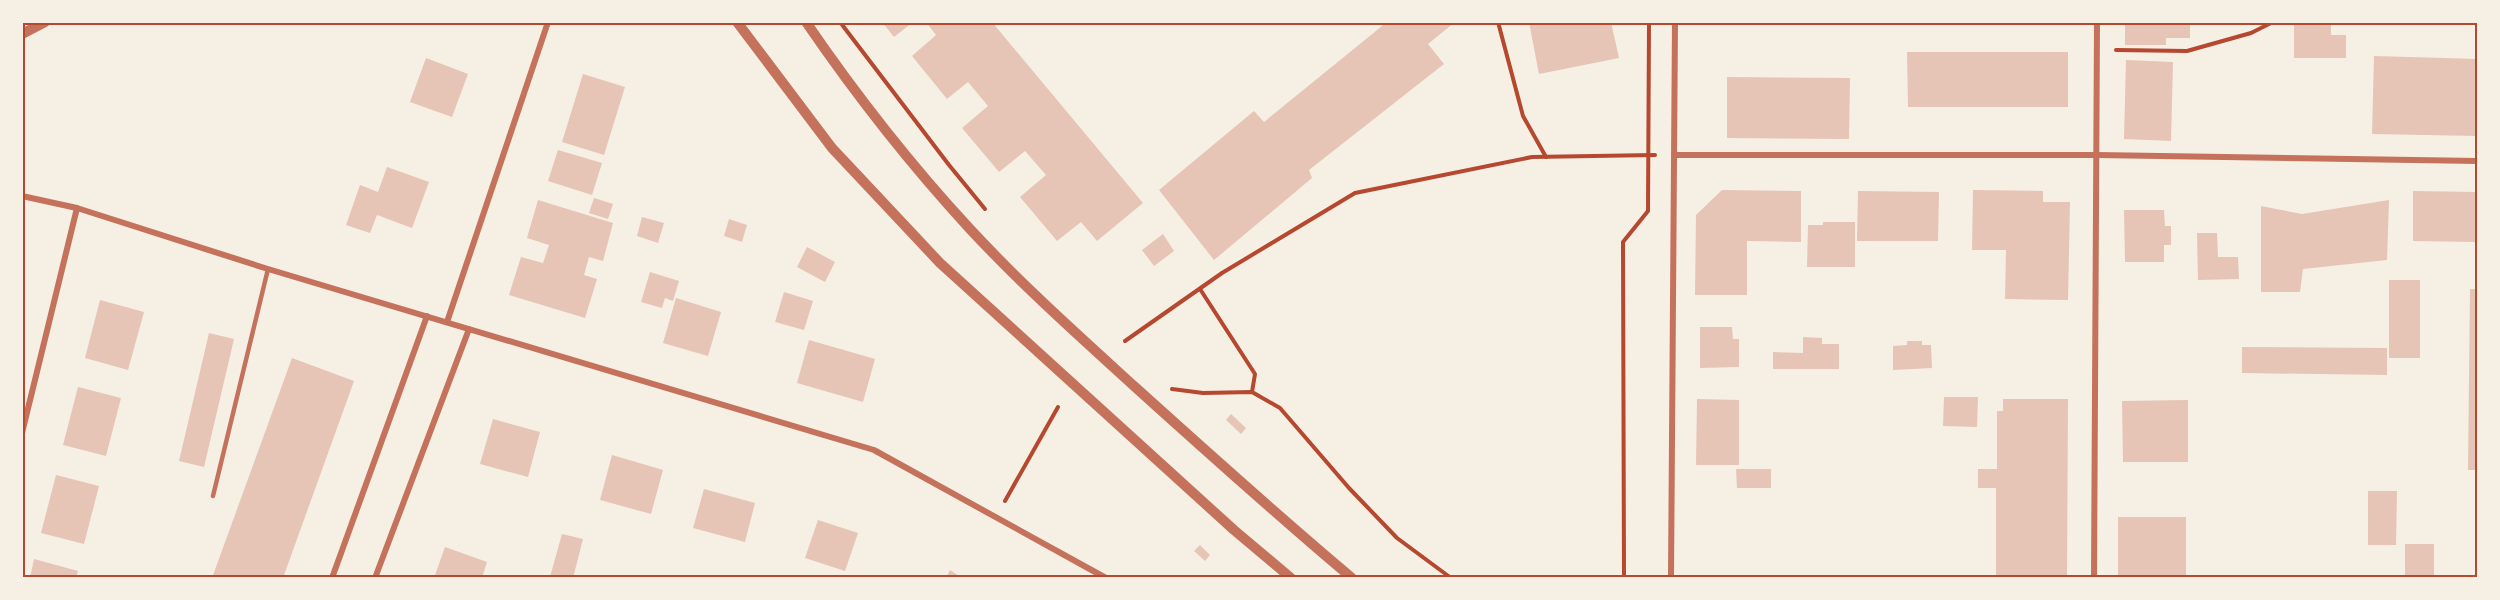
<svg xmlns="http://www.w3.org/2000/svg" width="2500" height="600" font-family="Commissioner,sans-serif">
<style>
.building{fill:#e6c5b7}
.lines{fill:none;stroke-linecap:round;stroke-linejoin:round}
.path{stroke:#b5482f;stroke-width:4}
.service{stroke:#c5725c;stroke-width:4.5}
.minor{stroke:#c5725c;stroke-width:6}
.tertiary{stroke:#c5725c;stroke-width:10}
.neatline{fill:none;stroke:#b5482f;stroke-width:2}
</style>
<rect width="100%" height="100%" fill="#f6efe4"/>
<g class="building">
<polygon points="882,22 913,22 894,37"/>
<polygon points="926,22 992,22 1143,203 1097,241 1081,222 1057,241 1020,197 1046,175 1025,151 999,172 962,128 988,106 968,82 947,99 912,56 936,35"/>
<polygon points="1387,22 1455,22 1428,44 1444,64 1309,170 1312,178 1214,260 1159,190 1254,111 1264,122"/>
<polygon points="1529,22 1611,22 1619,58 1539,74"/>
<polygon points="2125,22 2190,22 2190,38 2166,38 2166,45 2125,45"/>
<polygon points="2294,22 2331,22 2331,35 2346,35 2346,58 2294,58"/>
<polygon points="1907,52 2068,52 2068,107 1908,107"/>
<polygon points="2374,56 2478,59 2478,136 2372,134"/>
<polygon points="426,58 468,74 452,117 410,102"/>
<polygon points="2126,60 2173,62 2171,141 2124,139"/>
<polygon points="583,74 625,87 604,155 562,142"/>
<polygon points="1727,77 1850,78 1849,139 1727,138"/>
<polygon points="558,150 602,163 592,195 548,181"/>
<polygon points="387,167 429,182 412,228 377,215 370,233 346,225 360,185 378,192"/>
<polygon points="1722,190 1801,191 1801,242 1747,241 1747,295 1695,295 1696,215"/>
<polygon points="1973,190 2043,191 2043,202 2070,202 2068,300 2005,299 2006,250 1972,250"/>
<polygon points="1858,191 1939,192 1938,241 1857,241"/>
<polygon points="2413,191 2478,192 2478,242 2413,241"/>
<polygon points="594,198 613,204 608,219 589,213"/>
<polygon points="538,200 613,223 603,261 589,257 584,275 597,279 585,318 509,295 521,257 543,263 549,245 527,238"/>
<polygon points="2389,200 2387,260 2303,269 2300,292 2261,292 2261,206 2302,214"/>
<polygon points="2124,210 2164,210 2165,226 2171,226 2171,245 2164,245 2164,262 2125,262"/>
<polygon points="642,217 664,223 658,243 637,236"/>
<polygon points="729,219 747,225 742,242 724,236"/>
<polygon points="1823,222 1855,222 1855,267 1807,267 1808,225 1823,225"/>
<polygon points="2197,233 2217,233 2218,257 2238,257 2239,279 2198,280"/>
<polygon points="1163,234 1174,251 1154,266 1142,250"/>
<polygon points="807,247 835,262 825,282 797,267"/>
<polygon points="650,272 679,281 673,301 665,298 662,308 641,302"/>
<rect x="2389" y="280" width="31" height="78"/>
<polygon points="2470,289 2478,289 2478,470 2468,470"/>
<polygon points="784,292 813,301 804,330 775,322"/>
<polygon points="676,298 721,312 708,356 663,343"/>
<polygon points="100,300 144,312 128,370 85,358"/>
<polygon points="1700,327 1732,327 1733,339 1739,339 1739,367 1700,368"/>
<polygon points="209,333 234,339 204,467 179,461"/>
<polygon points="1803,337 1822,338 1822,344 1839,344 1839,369 1773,369 1773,352 1803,353"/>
<polygon points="809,340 875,359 863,402 797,383"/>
<polygon points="1907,341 1922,341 1922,345 1931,345 1932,368 1893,370 1893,346 1907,345"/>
<polygon points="2242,347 2387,348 2387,375 2242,373"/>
<polygon points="292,358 354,381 283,578 212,578"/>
<polygon points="78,387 121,398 106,456 63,445"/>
<polygon points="1944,397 1978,397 1977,427 1943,426"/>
<polygon points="1697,399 1739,400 1739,465 1696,465"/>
<polygon points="2003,399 2068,399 2067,578 1996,578 1996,488 1978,488 1978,469 1997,469 1997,411 2003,411"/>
<polygon points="2188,400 2188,462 2123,462 2122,401"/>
<polygon points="1231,414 1246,428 1241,434 1226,420"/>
<polygon points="493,419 540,432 528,477 480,464"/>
<polygon points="612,455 663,470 651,514 600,500"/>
<polygon points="1736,469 1771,469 1771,488 1737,488"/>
<polygon points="56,475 99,486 84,544 41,533"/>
<polygon points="704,489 755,503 745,542 693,528"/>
<polygon points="2368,491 2397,491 2396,545 2368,545"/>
<rect x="2118" y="517" width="68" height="61"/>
<polygon points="818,520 858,533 845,571 805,558"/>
<polygon points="562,534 583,539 573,578 550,577"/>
<rect x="2405" y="544" width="29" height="34"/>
<polygon points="1200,545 1210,555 1205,561 1194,551"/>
<polygon points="445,547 487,562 482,578 434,578"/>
<polygon points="34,559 78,571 76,578 30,578"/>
<polygon points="950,570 962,578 946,578"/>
</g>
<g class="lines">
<g class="path">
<polyline points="840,22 949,165 985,209"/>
<polyline points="1498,22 1523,116 1546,157"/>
<polyline points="2116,50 2187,51 2251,33 2273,22"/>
<polyline points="1200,289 1255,374 1252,392"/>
<polyline points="1125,341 1222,273 1355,193 1532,157 1655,155"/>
<polyline points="1172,389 1203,393 1252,392 1280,408 1349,488 1397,538 1451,578"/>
<polyline points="1005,501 1058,407"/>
<polyline points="1624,578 1623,242 1648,211 1649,22"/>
</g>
<polyline class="service" points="213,496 268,269"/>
<g class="minor">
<polyline points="1675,155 2097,155 2478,161"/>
<polyline points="22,196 77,208 268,269 874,450 1106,578"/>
<polyline points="447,322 548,22"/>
<polyline points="22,433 77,208"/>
<polyline points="332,578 427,316"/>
<polyline points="375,578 469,329"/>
<polyline points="1671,578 1675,22"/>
<polyline points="2094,578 2097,22"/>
</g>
<g class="tertiary">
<polyline points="737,22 832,148 940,263 1234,530 1291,578"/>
<path d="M806,22C856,95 910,164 970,229C1021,284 1078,335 1134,386C1206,451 1278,516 1352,578"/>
<polyline points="22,34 45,22"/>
</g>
</g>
<rect width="2500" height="600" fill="none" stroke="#f6efe4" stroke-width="48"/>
<rect x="24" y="24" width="2452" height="552" class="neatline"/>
</svg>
